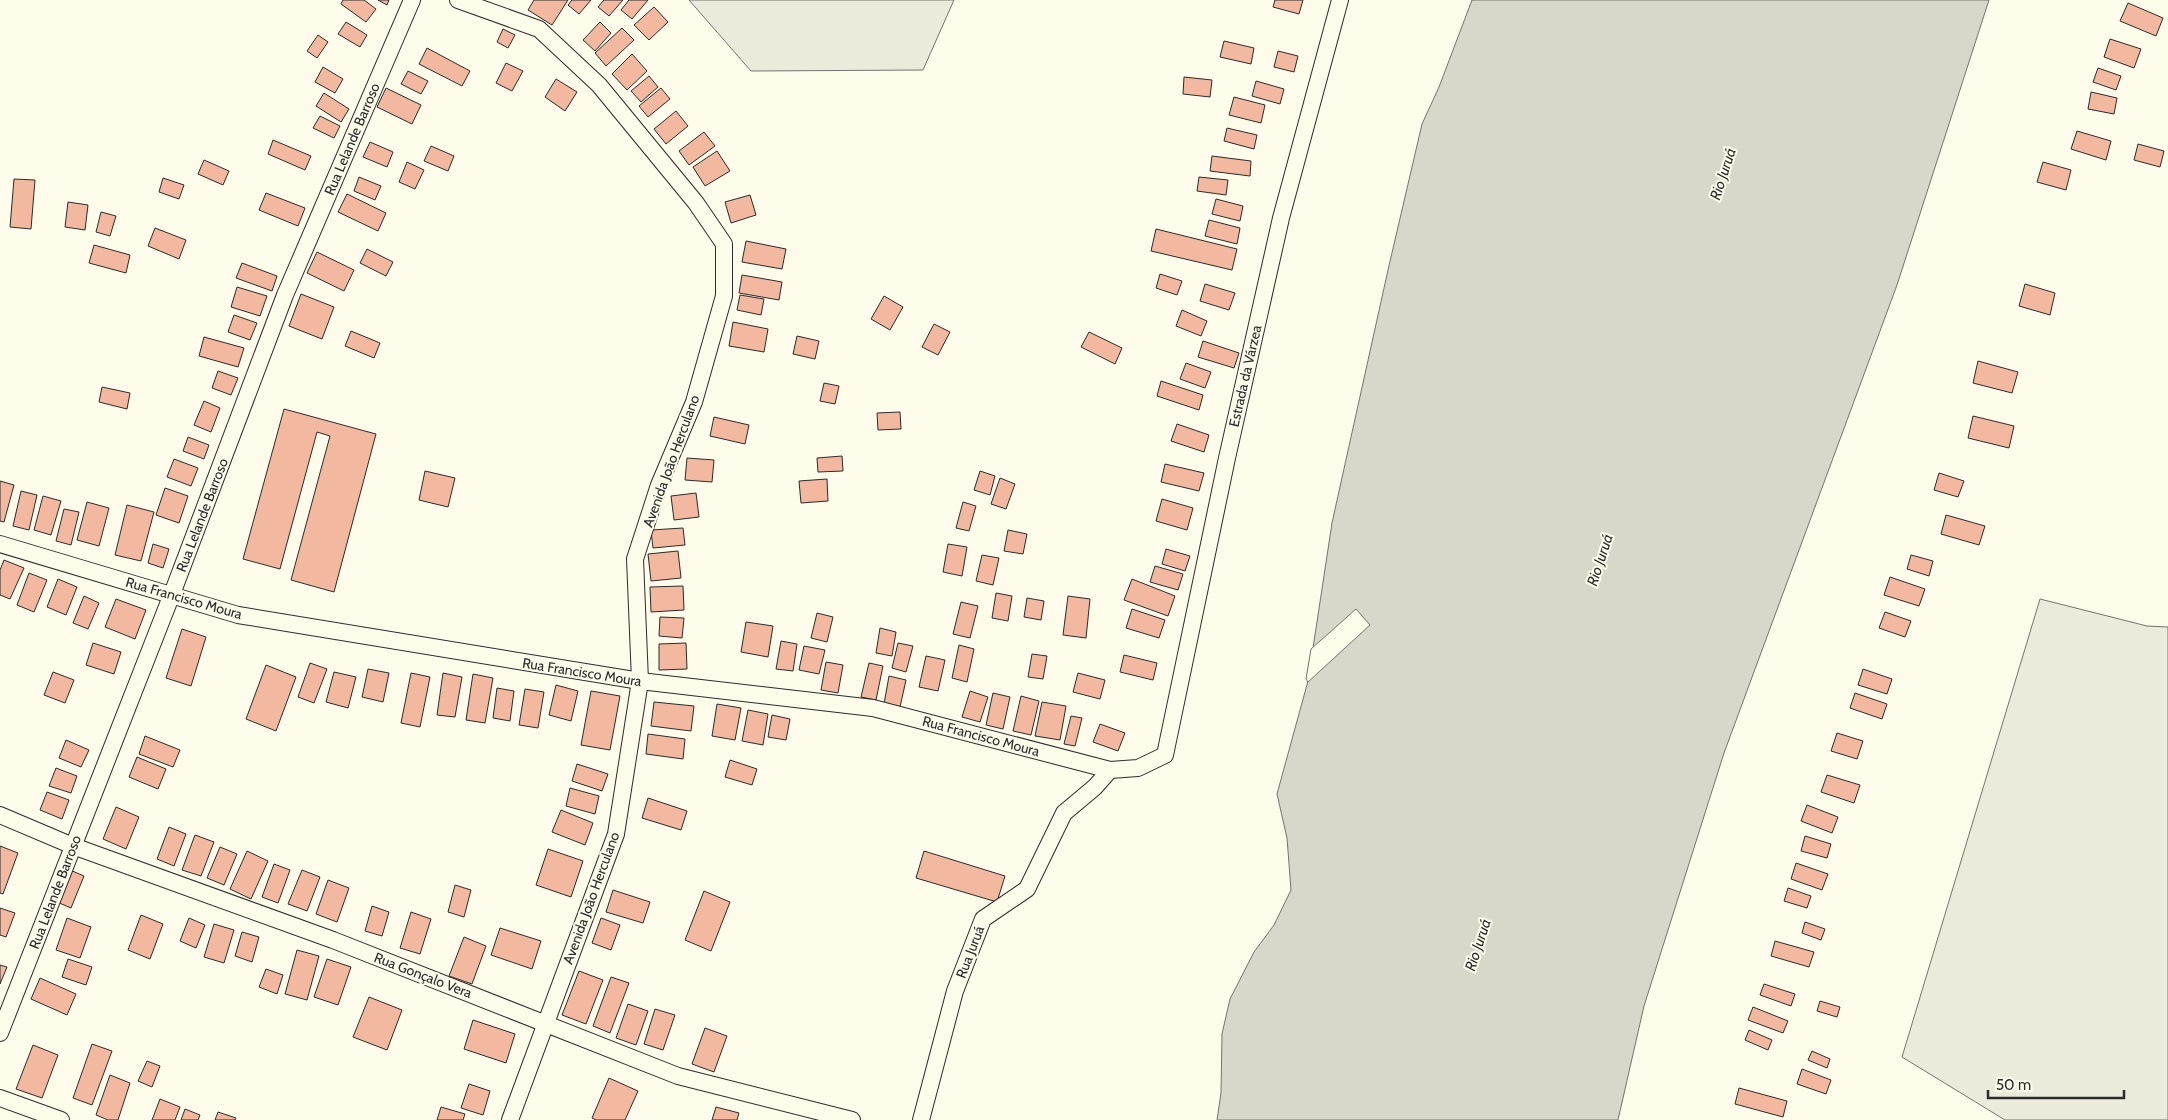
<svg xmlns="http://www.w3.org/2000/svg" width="2168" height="1120" font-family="Cabin,sans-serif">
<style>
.green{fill:#ecebdb;stroke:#74746e}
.water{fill:#d8d7c9;stroke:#74746e}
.pier{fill:#fdfbea;stroke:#74746e}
.building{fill:#f2b8a0;stroke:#2b2b2b}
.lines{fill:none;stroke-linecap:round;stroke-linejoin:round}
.minor-casing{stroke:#2b2b2b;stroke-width:18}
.minor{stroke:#fdfbea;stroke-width:16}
.labels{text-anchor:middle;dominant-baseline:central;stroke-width:4;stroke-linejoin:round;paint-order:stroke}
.street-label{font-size:14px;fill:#2b2b2b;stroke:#fdfbea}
.water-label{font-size:15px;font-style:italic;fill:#2b2b2b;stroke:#fdfbea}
</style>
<rect width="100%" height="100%" fill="#fdfbea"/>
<g class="green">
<polygon points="689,0 954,0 923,70 751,71"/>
<polygon points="2040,599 2147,626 2168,627 2168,1120 2005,1120 1902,1057"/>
</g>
<polygon class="water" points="1472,0 1989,0 1897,285 1724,753 1644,1006 1618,1120 1217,1120 1221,1093 1222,1034 1230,999 1254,952 1274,925 1291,890 1287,838 1277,794 1308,681 1332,523 1388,270 1422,124 1439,87"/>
<polygon class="pier" points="1356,609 1370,625 1308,682 1306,679 1311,649"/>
<g class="building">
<polygon points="343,0 364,0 376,9 366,22 341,4"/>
<polygon points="378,0 389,0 387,5"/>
<polygon points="534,0 568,0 552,25 528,10"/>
<polygon points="572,0 591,0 579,14 568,5"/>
<polygon points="604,0 623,0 609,16 598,7"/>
<polygon points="629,0 648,0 632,19 621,10"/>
<polygon points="1275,0 1303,0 1299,14 1273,7"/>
<polygon points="2128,3 2163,18 2156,36 2120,21"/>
<polygon points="654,7 668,22 649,40 634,25"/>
<polygon points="346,22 367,35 360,47 338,34"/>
<polygon points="600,22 611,33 595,51 583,40"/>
<polygon points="622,28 634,40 606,66 595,53"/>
<polygon points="503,29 515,35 508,48 497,42"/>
<polygon points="318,35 328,42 317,58 307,51"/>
<polygon points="2110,39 2141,49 2134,68 2104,57"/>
<polygon points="1224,41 1254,48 1251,64 1220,57"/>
<polygon points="427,48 470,71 462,86 419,64"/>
<polygon points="1278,51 1298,56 1294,72 1274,67"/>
<polygon points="632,54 647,71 627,90 612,74"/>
<polygon points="506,63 523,71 512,91 496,83"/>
<polygon points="323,67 343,79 335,93 315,82"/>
<polygon points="2098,68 2121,76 2116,90 2093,82"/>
<polygon points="408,71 428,81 421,94 401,84"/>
<polygon points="649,76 658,87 641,102 631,91"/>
<polygon points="1184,77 1212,80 1210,97 1183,94"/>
<polygon points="556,79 577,92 565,111 545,97"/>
<polygon points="1256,81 1284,89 1280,104 1252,96"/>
<polygon points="386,88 421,105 412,124 377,107"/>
<polygon points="661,88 670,99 648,117 639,106"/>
<polygon points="2091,92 2117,98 2114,114 2088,109"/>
<polygon points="324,93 349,109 341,122 316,106"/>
<polygon points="1234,97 1265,105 1261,123 1229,115"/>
<polygon points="676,111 688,126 666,144 654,129"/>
<polygon points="320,116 340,126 334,138 313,128"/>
<polygon points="1227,128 1257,135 1254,149 1224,141"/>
<polygon points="2077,131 2111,141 2106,160 2071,149"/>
<polygon points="704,132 715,146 689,165 679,151"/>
<polygon points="273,140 311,156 305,170 268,154"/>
<polygon points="370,142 393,152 387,167 363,157"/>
<polygon points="2138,144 2164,151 2160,167 2134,160"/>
<polygon points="431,146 454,156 448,171 424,161"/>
<polygon points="717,151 730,171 705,186 693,167"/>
<polygon points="1212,156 1251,161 1250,176 1210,171"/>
<polygon points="204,160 229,171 223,185 198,174"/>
<polygon points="407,162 424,170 415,189 399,182"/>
<polygon points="2043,162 2071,170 2066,190 2037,182"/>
<polygon points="359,177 381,186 375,200 354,191"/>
<polygon points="1199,177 1228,180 1226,195 1197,191"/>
<polygon points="163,178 184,185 179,199 159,192"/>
<polygon points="14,179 35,180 31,229 10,227"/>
<polygon points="266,193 305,208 298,226 259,210"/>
<polygon points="347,194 386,213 378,231 338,212"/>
<polygon points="750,195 756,215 731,223 725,202"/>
<polygon points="1216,199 1243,206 1240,221 1212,214"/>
<polygon points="68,202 88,205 85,230 65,227"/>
<polygon points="101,212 116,216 110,236 96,232"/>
<polygon points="1209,220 1240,228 1237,244 1205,236"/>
<polygon points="155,228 186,240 179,259 148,246"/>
<polygon points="1156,229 1237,249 1232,270 1151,251"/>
<polygon points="746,241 786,249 782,269 742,262"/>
<polygon points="94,245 130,255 126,273 89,263"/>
<polygon points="367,249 393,262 386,276 360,263"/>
<polygon points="317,252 354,270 344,291 307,273"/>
<polygon points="242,263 277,276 272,291 236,278"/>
<polygon points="1160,274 1182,281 1177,295 1156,288"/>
<polygon points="742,275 782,282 779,300 739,293"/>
<polygon points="1205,284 1235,293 1229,310 1200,301"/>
<polygon points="2025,284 2055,293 2050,315 2019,306"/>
<polygon points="237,287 267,296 260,316 231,307"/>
<polygon points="301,294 334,307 322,339 289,326"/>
<polygon points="740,295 764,299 761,315 737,310"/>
<polygon points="884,296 903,307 890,330 871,319"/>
<polygon points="1182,310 1207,321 1201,336 1176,326"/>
<polygon points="234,315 257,323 250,340 228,332"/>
<polygon points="733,322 768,329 764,352 729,346"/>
<polygon points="934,324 950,332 938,355 922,347"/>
<polygon points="351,331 380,343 374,358 345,346"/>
<polygon points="1089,332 1122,348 1115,364 1081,347"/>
<polygon points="797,336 819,341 815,359 793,354"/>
<polygon points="204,337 244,348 238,367 199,356"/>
<polygon points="1203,341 1239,353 1234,368 1198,357"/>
<polygon points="1978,361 2018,372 2012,393 1973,383"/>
<polygon points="1186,363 1211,372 1205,388 1180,379"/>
<polygon points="218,371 238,378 231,395 212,388"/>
<polygon points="1161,381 1203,395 1199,410 1157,396"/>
<polygon points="824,383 839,386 835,404 820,401"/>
<polygon points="102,387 130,393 127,409 99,402"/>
<polygon points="204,401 220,408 211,432 194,425"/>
<polygon points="284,409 376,434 334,592 291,580 330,436 317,432 280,569 243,559"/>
<polygon points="900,412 901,429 878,430 877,413"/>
<polygon points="1973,416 2014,426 2009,448 1968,438"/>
<polygon points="714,417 749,425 745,444 710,436"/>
<polygon points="1177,424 1209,435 1204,452 1171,441"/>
<polygon points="188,437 209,445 204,459 183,451"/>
<polygon points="842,456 843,471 818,472 817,458"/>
<polygon points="687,458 714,460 712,482 685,480"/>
<polygon points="174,459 198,468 191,486 167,477"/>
<polygon points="1165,464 1204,473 1199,491 1161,482"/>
<polygon points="425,471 455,478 448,507 419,500"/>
<polygon points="980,471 995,476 990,495 974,490"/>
<polygon points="1939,473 1964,481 1958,497 1934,490"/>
<polygon points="1000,478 1015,484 1006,509 991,504"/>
<polygon points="827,479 828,501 801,503 799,481"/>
<polygon points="0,481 14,485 4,522 0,521"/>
<polygon points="165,488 188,496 179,523 156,515"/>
<polygon points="21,491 37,495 29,530 13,526"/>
<polygon points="696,493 699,517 674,520 671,496"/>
<polygon points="43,496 61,501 51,535 34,530"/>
<polygon points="1162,499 1193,508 1187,530 1156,521"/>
<polygon points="87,502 109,508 99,546 77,540"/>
<polygon points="963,502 976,506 969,531 956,528"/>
<polygon points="127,505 154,512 141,561 115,555"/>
<polygon points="64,509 79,512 71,545 56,541"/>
<polygon points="1946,515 1985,526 1979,545 1941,534"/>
<polygon points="683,528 685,545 653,548 651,530"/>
<polygon points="1008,530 1027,534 1023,554 1004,551"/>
<polygon points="153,544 169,549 163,568 148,563"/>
<polygon points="948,544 967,547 962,576 943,572"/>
<polygon points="1166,549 1190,556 1185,571 1162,564"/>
<polygon points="678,551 681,578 651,581 648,554"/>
<polygon points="982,555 999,558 993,585 976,581"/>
<polygon points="1911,555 1933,561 1929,576 1907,569"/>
<polygon points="4,560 24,568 10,599 0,595 0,570"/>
<polygon points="1155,566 1183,574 1178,590 1150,582"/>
<polygon points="29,573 47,580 34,612 17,605"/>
<polygon points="1890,577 1925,589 1919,606 1884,595"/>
<polygon points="58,579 77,587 66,615 47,607"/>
<polygon points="1132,579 1175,596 1168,616 1124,600"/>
<polygon points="683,586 684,610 651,612 650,587"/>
<polygon points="996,593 1012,596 1008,621 992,618"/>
<polygon points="84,596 99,603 88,629 73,623"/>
<polygon points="1068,596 1090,599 1086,638 1063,635"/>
<polygon points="1027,598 1044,601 1041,620 1024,617"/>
<polygon points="116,599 146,610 135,639 105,627"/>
<polygon points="961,602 978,606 970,638 953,634"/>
<polygon points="1132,609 1165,620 1159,638 1126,628"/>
<polygon points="1885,612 1911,621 1905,637 1879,628"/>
<polygon points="817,613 833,617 827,642 811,638"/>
<polygon points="660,617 684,618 682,638 659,636"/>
<polygon points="746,622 773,626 768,657 741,652"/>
<polygon points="880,628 896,632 892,656 876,653"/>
<polygon points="182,629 206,637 191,686 166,678"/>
<polygon points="781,641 797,644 793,671 776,669"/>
<polygon points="93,643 121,652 114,674 86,665"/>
<polygon points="686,643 687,669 659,670 659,644"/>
<polygon points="898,643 913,646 906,672 892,668"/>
<polygon points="959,645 974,649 967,682 952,678"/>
<polygon points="804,646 825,650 819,674 799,670"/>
<polygon points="1032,654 1047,656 1043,679 1028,677"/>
<polygon points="1124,655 1157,663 1153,680 1120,672"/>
<polygon points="926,656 945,660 938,691 919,687"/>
<polygon points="826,662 843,665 838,693 821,690"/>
<polygon points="310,663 327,669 314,703 298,697"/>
<polygon points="869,663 883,666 876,700 861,697"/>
<polygon points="266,665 296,677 276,731 246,719"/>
<polygon points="368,669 389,673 383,702 362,697"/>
<polygon points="1863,669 1892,679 1887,694 1858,685"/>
<polygon points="53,672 74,680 65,703 44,695"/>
<polygon points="334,672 356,677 348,708 326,702"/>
<polygon points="411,673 430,677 420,727 401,723"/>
<polygon points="443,673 462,677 455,717 437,715"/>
<polygon points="1078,673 1105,680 1100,699 1073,692"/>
<polygon points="473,674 493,678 485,723 466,720"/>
<polygon points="889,676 906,680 900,707 884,704"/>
<polygon points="556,685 578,691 571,721 549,715"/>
<polygon points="497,688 514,691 510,721 493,718"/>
<polygon points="525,689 544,692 538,728 519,725"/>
<polygon points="591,691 620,696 610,750 581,745"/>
<polygon points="970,691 988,697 980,722 962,717"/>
<polygon points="993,693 1010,697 1003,729 986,725"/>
<polygon points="1855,693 1887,704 1882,719 1850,708"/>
<polygon points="1021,696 1039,701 1031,735 1013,731"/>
<polygon points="654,702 694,706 691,731 651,726"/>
<polygon points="1042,702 1066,706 1060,740 1035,736"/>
<polygon points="717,704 741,708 735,740 712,736"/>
<polygon points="748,710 768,714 763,745 742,741"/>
<polygon points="772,715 790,719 786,740 768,737"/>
<polygon points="1071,716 1082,718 1075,746 1064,744"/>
<polygon points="1100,724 1125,733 1118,751 1093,742"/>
<polygon points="1837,733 1863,741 1857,759 1831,751"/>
<polygon points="648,734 685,739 683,759 646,754"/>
<polygon points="145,736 180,750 173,767 139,754"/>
<polygon points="66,740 89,750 81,767 59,758"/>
<polygon points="137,757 166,769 158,789 129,777"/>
<polygon points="730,760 757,769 752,785 725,777"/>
<polygon points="577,764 608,774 602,791 572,781"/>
<polygon points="56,768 77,776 71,793 49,786"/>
<polygon points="1827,775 1860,785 1854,803 1821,792"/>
<polygon points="570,788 599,796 595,814 566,806"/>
<polygon points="47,792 69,800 62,819 40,810"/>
<polygon points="648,798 687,811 681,830 642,818"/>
<polygon points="1807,805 1838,817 1832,833 1801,821"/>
<polygon points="116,807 139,817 126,849 103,839"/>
<polygon points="561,810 593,823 585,845 552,832"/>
<polygon points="169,827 186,834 174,866 157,859"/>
<polygon points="195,835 214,842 201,876 182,870"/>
<polygon points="1805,836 1831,844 1827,858 1801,851"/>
<polygon points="0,846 18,853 3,894 0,893"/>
<polygon points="220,847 237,854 224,885 207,878"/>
<polygon points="548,849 583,861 571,897 536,885"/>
<polygon points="247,851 268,861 251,899 230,889"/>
<polygon points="924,851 1005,876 997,902 916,878"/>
<polygon points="1796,863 1828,874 1822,890 1791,879"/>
<polygon points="274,864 290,870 278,903 262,897"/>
<polygon points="70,870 84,876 71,908 57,902"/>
<polygon points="302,870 320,877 307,911 288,904"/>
<polygon points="328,880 349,888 337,922 316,914"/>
<polygon points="455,885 471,890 464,917 448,912"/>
<polygon points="1788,888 1811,896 1807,908 1784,901"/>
<polygon points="613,890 650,902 643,923 606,912"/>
<polygon points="704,891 730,902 711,951 685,940"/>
<polygon points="372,906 389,912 382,936 365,931"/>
<polygon points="0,908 15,913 6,937 0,935"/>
<polygon points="411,912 431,919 420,954 400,948"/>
<polygon points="141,915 163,924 150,959 128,950"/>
<polygon points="67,918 91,927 80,958 56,950"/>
<polygon points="189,918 205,925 196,948 180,941"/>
<polygon points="601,918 620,925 611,950 592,943"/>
<polygon points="1805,922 1825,929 1821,940 1802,933"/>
<polygon points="214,924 234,930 224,963 204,957"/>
<polygon points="500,928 541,941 532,969 491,955"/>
<polygon points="242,932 259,937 252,962 235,956"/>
<polygon points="464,937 486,946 472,984 449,976"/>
<polygon points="1775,941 1814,952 1809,967 1771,956"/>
<polygon points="297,950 319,956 307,1000 285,994"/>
<polygon points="68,959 92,967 86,985 62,977"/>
<polygon points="327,959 351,967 338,1005 314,997"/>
<polygon points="0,965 7,967 0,984"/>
<polygon points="266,969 283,975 277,994 259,987"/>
<polygon points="579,971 603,980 586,1024 562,1015"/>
<polygon points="611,977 629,983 610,1033 593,1026"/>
<polygon points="40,978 76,994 67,1015 31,999"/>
<polygon points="1764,984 1795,994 1791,1006 1760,995"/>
<polygon points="369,997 402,1010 387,1050 353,1037"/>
<polygon points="1820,1001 1840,1007 1837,1017 1817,1011"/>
<polygon points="628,1004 648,1011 636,1045 616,1038"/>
<polygon points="1753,1007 1788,1021 1783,1033 1748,1020"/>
<polygon points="655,1009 675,1015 663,1050 644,1044"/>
<polygon points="473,1020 515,1034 506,1063 464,1049"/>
<polygon points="705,1028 727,1036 714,1072 692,1064"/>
<polygon points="1749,1030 1772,1040 1768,1050 1745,1040"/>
<polygon points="92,1044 112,1051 92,1105 73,1098"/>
<polygon points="33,1045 58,1055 42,1098 16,1089"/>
<polygon points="1812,1051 1830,1059 1827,1068 1808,1060"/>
<polygon points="147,1061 160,1066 152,1087 138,1081"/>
<polygon points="1802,1069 1831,1080 1826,1094 1797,1084"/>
<polygon points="110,1075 130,1083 118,1120 108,1120 96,1115"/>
<polygon points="609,1078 638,1091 625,1120 596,1120 592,1118"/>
<polygon points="469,1084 490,1091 483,1115 461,1108"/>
<polygon points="1739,1088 1787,1101 1783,1117 1735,1104"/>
<polygon points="160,1099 180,1107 175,1120 152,1120"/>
<polygon points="441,1107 465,1114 463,1120 437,1120"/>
<polygon points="716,1107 739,1113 737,1120 712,1120"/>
<polygon points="185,1109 200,1115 198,1120 181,1120"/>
<polygon points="218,1112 236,1118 235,1120 215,1120"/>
</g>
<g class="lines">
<defs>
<g id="minor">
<polyline points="458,0 539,29 599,85 696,203 724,244 724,296 694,402 659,485 635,559 640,681 616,834 510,1120"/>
<polyline points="0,544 238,615 640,681 873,708 1110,770 1138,768 1165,755 1227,458 1281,218 1340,0"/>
<polyline points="0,815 73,846 333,940 678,1076 852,1120"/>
<polyline points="0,1033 172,594 285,295 412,0"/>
<polyline points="0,1098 61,1120"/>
<polyline points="921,1120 955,991 983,919 1027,889 1064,813 1095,787 1110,770"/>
</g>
</defs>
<use href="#minor" class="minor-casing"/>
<use href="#minor" class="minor"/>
</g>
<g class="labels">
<g class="street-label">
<text transform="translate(352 139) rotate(-67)">Rua Lelande Barroso</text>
<text transform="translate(1245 376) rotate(-77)">Estrada da Várzea</text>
<text transform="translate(671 461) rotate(-70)">Avenida João Herculano</text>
<text transform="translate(202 515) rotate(-69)">Rua Lelande Barroso</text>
<text transform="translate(184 598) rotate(16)">Rua Francisco Moura</text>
<text transform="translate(582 672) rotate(9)">Rua Francisco Moura</text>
<text transform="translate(981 736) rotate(15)">Rua Francisco Moura</text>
<text transform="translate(55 892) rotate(-69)">Rua Lelande Barroso</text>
<text transform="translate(591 898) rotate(-70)">Avenida João Herculano</text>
<text transform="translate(970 952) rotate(-69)">Rua Juruá</text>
<text transform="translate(423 975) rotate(21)">Rua Gonçalo Vera</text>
</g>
<g class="water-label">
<text transform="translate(1723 174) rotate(-72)">Rio Juruá</text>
<text transform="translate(1600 560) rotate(-72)">Rio Juruá</text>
<text transform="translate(1478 945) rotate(-72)">Rio Juruá</text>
</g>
</g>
<path d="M1988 1090v8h136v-8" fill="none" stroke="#2b2b2b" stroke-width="2.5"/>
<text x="1996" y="1090" font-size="15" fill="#2b2b2b" stroke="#fdfbea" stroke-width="4" paint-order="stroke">50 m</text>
</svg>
